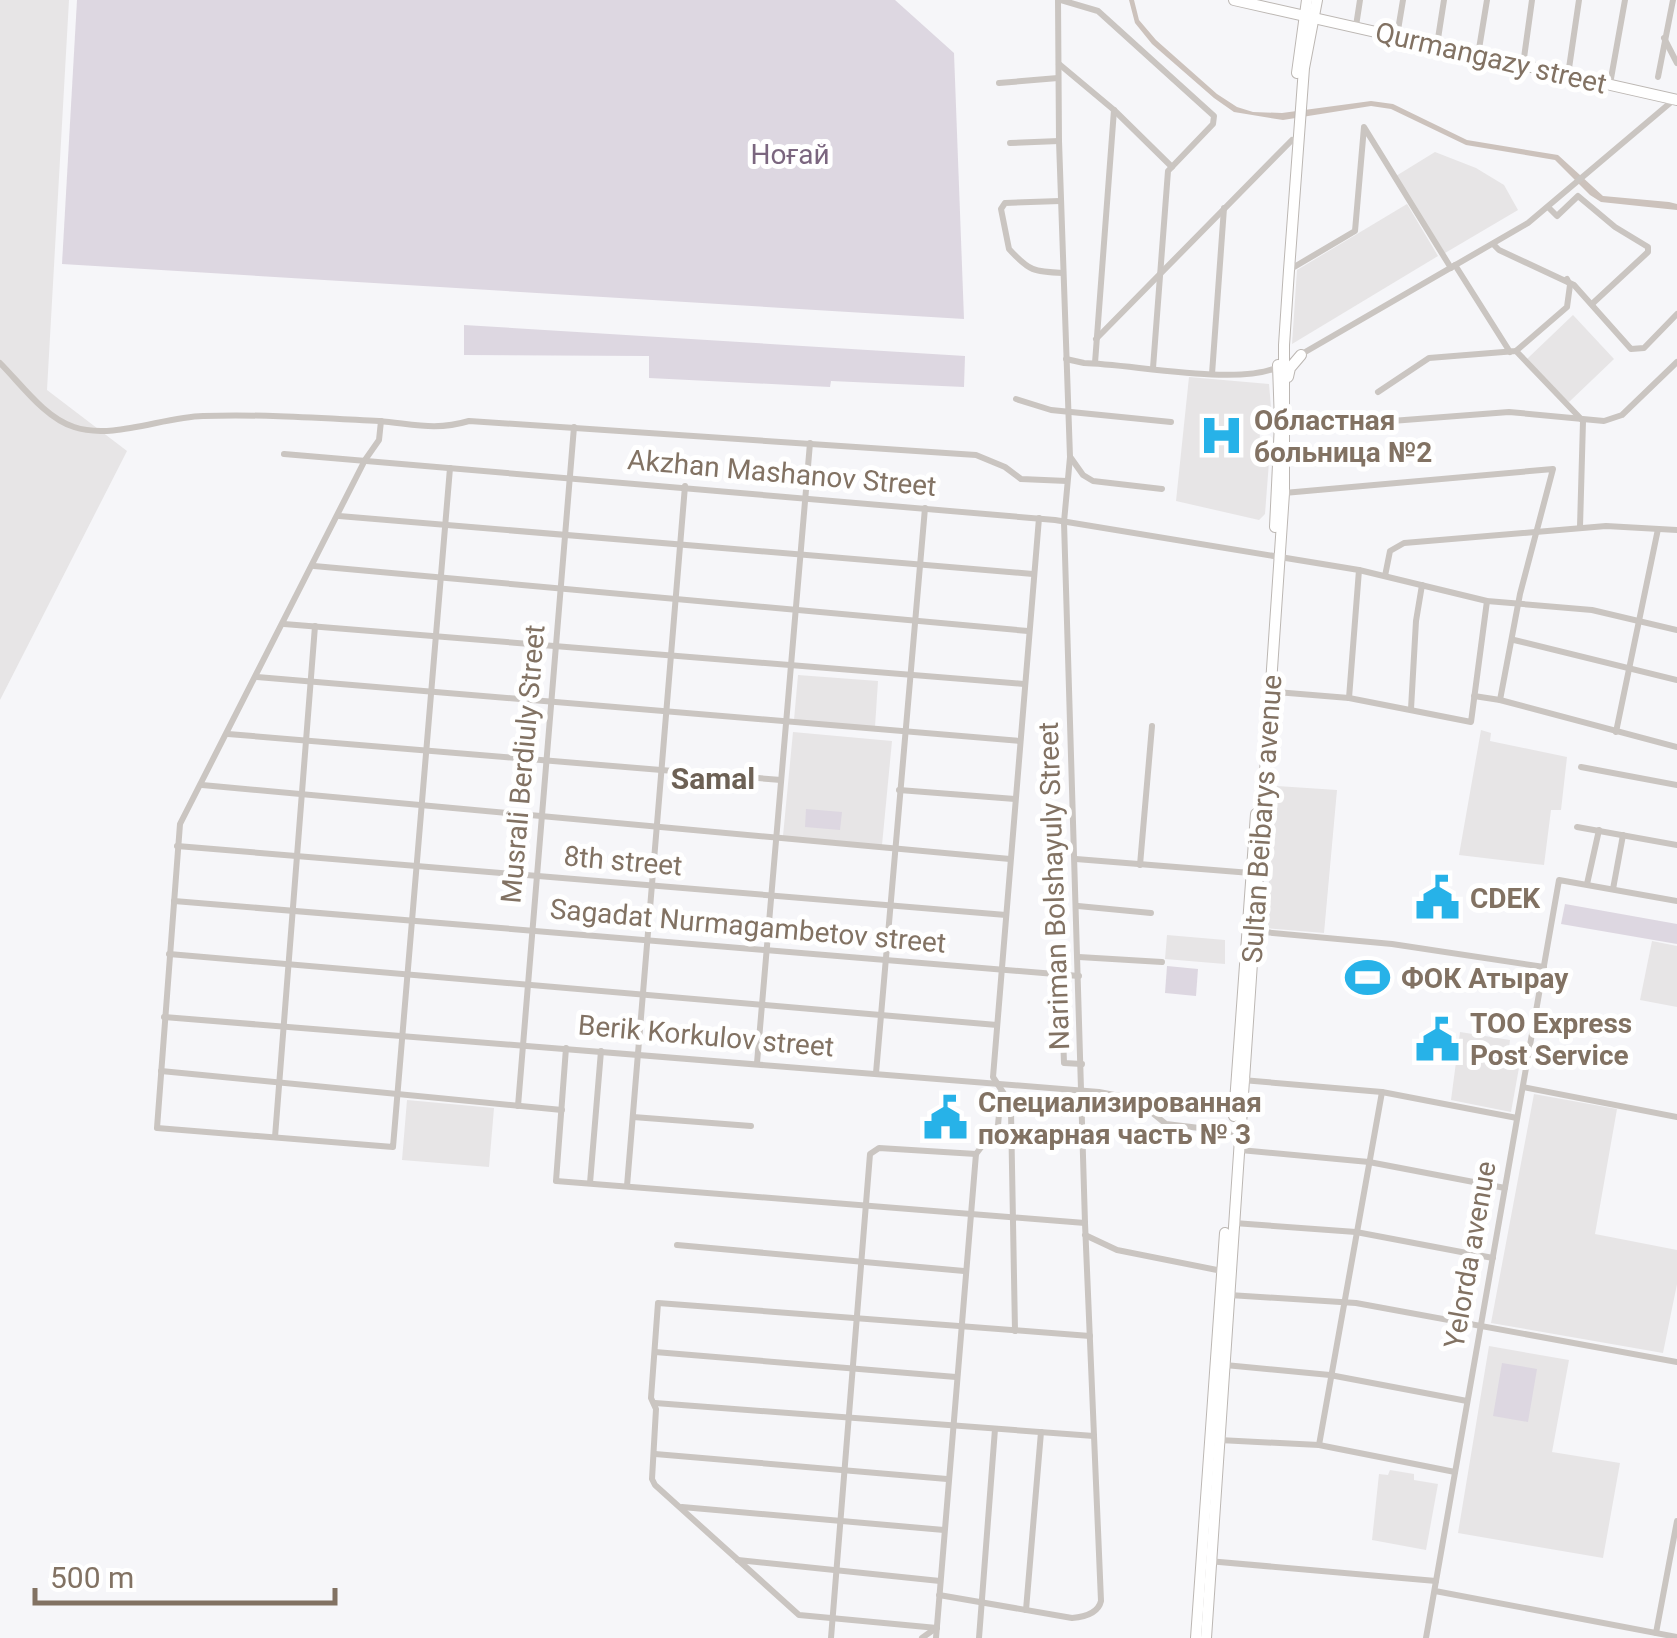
<svg xmlns="http://www.w3.org/2000/svg" width="1677" height="1638" font-family="Roboto,sans-serif">
<style>
.built{fill:#e7e5e6}
.green{fill:#ddd7e1}
.water{fill:#ccc2bc}
.lines{fill:none;stroke-linecap:round;stroke-linejoin:round}
.major-casing{stroke:#bcb7b3;stroke-width:12}
.minor{stroke:#cac5c1;stroke-width:6}
.major{stroke:#fff;stroke-width:10}
.labels{text-anchor:middle;dominant-baseline:central;stroke-width:10;stroke-linejoin:round;paint-order:stroke}
.street-label{font-size:28px;fill:#827263;stroke:#fff}
.park-label{font-size:28px;fill:#7b667f;stroke:#fff}
.poi-label{font-size:28px;font-weight:bold;fill:#827263;stroke:#fff;text-anchor:start}
.neighbourhood-label{font-size:30px;font-weight:bold;fill:#6d6155;stroke:#fff}
</style>
<rect width="100%" height="100%" fill="#f6f6f9"/>
<g class="built">
<polygon points="0,0 69,0 47,390 127,451 0,700"/>
<polygon points="1435,152 1476,168 1504,185 1518,210 1445,253 1396,176"/>
<polygon points="1407,204 1438,256 1292,344 1297,270"/>
<polygon points="1573,315 1614,359 1569,402 1527,359"/>
<polygon points="1189,377 1269,384 1272,419 1261,419 1258,461 1269,462 1265,514 1259,520 1176,501"/>
<polygon points="798,675 878,681 875,727 794,720"/>
<polygon points="1481,730 1491,733 1490,741 1567,757 1561,810 1551,810 1544,865 1459,855"/>
<polygon points="793,732 892,741 882,845 783,836"/>
<polygon points="1277,786 1337,790 1324,933 1265,928"/>
<polygon points="1167,935 1225,940 1225,964 1165,959"/>
<polygon points="1652,941 1677,946 1677,1007 1640,1000"/>
<polygon points="1460,1032 1510,1040 1509,1048 1522,1051 1511,1112 1451,1100"/>
<polygon points="1534,1094 1617,1109 1595,1234 1677,1250 1677,1284 1663,1353 1491,1323"/>
<polygon points="407,1100 494,1108 489,1167 402,1160"/>
<polygon points="1489,1346 1569,1360 1552,1452 1620,1463 1603,1558 1458,1533"/>
<polygon points="1390,1470 1414,1474 1414,1480 1438,1484 1426,1550 1372,1540 1379,1474 1388,1475"/>
</g>
<g class="green">
<polygon points="77,0 895,0 954,53 964,319 62,264"/>
<polygon points="464,325 965,356 964,387 831,381 830,387 649,378 649,356 464,355"/>
<polygon points="806,809 842,812 840,830 805,827"/>
<polygon points="1565,904 1677,924 1677,944 1561,924"/>
<polygon points="1167,966 1198,969 1196,996 1165,993"/>
<polygon points="1502,1363 1537,1369 1528,1422 1493,1416"/>
</g>
<polygon class="water" points="1129,0 1134,0 1139,20 1156,40 1217,94 1237,107 1253,112 1282,113 1371,101 1393,104 1467,140 1558,155 1603,196 1669,202 1677,204 1677,210 1601,202 1590,195 1555,160 1466,145 1391,109 1371,106 1283,120 1234,112 1214,98 1152,44 1135,23"/>
<g class="lines">
<defs>
<g id="major">
<polyline points="1234,0 1677,100"/>
<polyline points="1297,73 1307,0"/>
<polyline points="1288,377 1290,368 1301,355"/>
<polyline points="1275,527 1280,423 1278,365"/>
<polyline points="1234,1116 1256,814"/>
<polyline points="1196,1638 1225,1233"/>
<polyline points="1206,1638 1284,493 1284,345 1289,270 1304,68 1317,0"/>
</g>
</defs>
<use href="#major" class="major-casing"/>
<g class="minor">
<polyline points="1061,0 1098,11 1214,116 1213,124 1168,171 1153,368"/>
<polyline points="1356,26 1360,0"/>
<polyline points="1397,36 1403,0"/>
<polyline points="1664,38 1677,63"/>
<polyline points="1437,45 1444,0"/>
<polyline points="1478,55 1487,0"/>
<polyline points="1059,64 1114,110 1172,167"/>
<polyline points="1523,65 1532,0"/>
<polyline points="1568,75 1579,0"/>
<polyline points="1658,77 1673,0"/>
<polyline points="999,83 1058,78"/>
<polyline points="1610,84 1625,0"/>
<polyline points="1010,143 1059,141"/>
<path d="M1060,201L1005,203L1001,209L1009,249C1029,271 1034,272 1063,273"/>
<polyline points="1549,208 1557,216 1578,196 1615,227 1648,247 1648,252 1592,304"/>
<polyline points="1493,244 1499,250 1574,285 1631,349 1644,348 1677,314"/>
<polyline points="1455,265 1510,352"/>
<polyline points="1289,270 1355,231 1364,127 1451,268"/>
<polyline points="1096,339 1292,140"/>
<polyline points="1516,351 1583,421 1580,527"/>
<polyline points="1300,355 1528,223 1676,98"/>
<path d="M1066,359L1084,363C1132,364 1242,387 1280,366"/>
<path d="M0,363C21,384 45,418 74,427C112,440 163,417 203,416C261,414 321,418 379,421C414,424 435,431 469,421L976,455L1005,467L1021,479L1067,481"/>
<polyline points="1095,363 1114,110"/>
<polyline points="1212,374 1224,208"/>
<polyline points="1378,392 1429,358 1516,351 1567,307 1570,285 1567,279"/>
<polyline points="1016,399 1051,410 1171,422"/>
<polyline points="381,421 379,440 365,460 180,824 157,1128 393,1147 450,468"/>
<polyline points="1287,429 1509,412 1604,421 1622,415 1677,362"/>
<polyline points="284,454 1055,520 1359,570 1487,601 1592,610 1677,630"/>
<polyline points="1071,458 1083,475 1093,481 1162,489"/>
<polyline points="1284,493 1553,469 1520,594 1500,700"/>
<polyline points="339,516 1033,574"/>
<polyline points="314,566 1028,631"/>
<polyline points="1385,576 1390,551 1404,543 1606,526 1677,530"/>
<polyline points="284,624 1024,684"/>
<polyline points="1514,640 1677,680"/>
<polyline points="257,677 1020,741"/>
<polyline points="1265,691 1349,698 1471,722 1487,601"/>
<polyline points="1474,696 1500,700 1677,747"/>
<polyline points="1349,698 1359,570"/>
<polyline points="1411,709 1416,621 1422,585"/>
<polyline points="1616,732 1658,529"/>
<polyline points="228,734 781,780"/>
<polyline points="1581,767 1677,785"/>
<polyline points="202,785 1010,859"/>
<polyline points="899,790 1015,799"/>
<polyline points="1577,827 1677,845"/>
<polyline points="177,846 1006,915"/>
<polyline points="1076,859 1251,873"/>
<polyline points="1140,865 1152,726"/>
<polyline points="1587,884 1599,830"/>
<polyline points="1613,889 1623,835"/>
<polyline points="174,901 1079,976"/>
<polyline points="1078,906 1151,913"/>
<polyline points="1252,931 1392,944 1544,967"/>
<polyline points="169,954 997,1025"/>
<polyline points="1079,957 1162,962"/>
<polyline points="164,1017 1099,1092 1135,1099 1166,1124 1233,1132"/>
<polyline points="1063,1035 1064,1063 1082,1064"/>
<polyline points="566,1048 556,1181 1085,1223"/>
<polyline points="757,1063 810,443"/>
<polyline points="161,1071 562,1110"/>
<polyline points="876,1073 925,508"/>
<polyline points="1242,1080 1382,1092 1517,1118"/>
<polyline points="1523,1087 1677,1117"/>
<polyline points="518,1106 574,427"/>
<polyline points="633,1117 751,1126"/>
<polyline points="275,1137 315,626"/>
<polyline points="1240,1150 1369,1162 1505,1188"/>
<polyline points="590,1183 601,1051"/>
<polyline points="627,1186 685,486"/>
<polyline points="1234,1223 1356,1232 1493,1258"/>
<polyline points="1085,1235 1117,1250 1222,1271"/>
<polyline points="677,1245 964,1271"/>
<polyline points="1229,1295 1356,1303 1677,1362"/>
<polyline points="1015,1331 1011,1112 1010,1103 993,1077 1039,518"/>
<polyline points="655,1352 956,1377"/>
<polyline points="1225,1365 1330,1375 1467,1401"/>
<polyline points="655,1403 1094,1436"/>
<polyline points="1219,1440 1319,1445 1455,1472"/>
<polyline points="1319,1445 1382,1092"/>
<polyline points="655,1454 947,1479"/>
<polyline points="682,1507 944,1530"/>
<polyline points="738,1560 940,1581"/>
<polyline points="1208,1561 1436,1581"/>
<polyline points="1435,1591 1677,1637"/>
<path d="M939,1595L1072,1618C1084,1617 1098,1614 1101,1601L1085,1223L1064,522L1070,457L1059,141L1058,0"/>
<polyline points="1026,1610 1041,1432"/>
<polyline points="937,1628 799,1615 655,1485 652,1479 656,1409 651,1398 658,1303 1090,1336"/>
<polyline points="1656,1633 1677,1521"/>
<polyline points="831,1638 870,1154 879,1148 976,1154"/>
<polyline points="922,1638 936,1628"/>
<polyline points="936,1638 975,1166 976,1154 998,1125 1001,1093"/>
<polyline points="979,1638 995,1429"/>
<polyline points="1426,1638 1559,880 1677,901"/>
</g>
<use href="#major" class="major"/>
</g>
<defs>
<symbol id="hospital-bare" viewBox="-9 -9 18 18"><path d="M-5-5h3v3.5h4V-5h3V5h-3V1.5h-4V5h-3Z" fill="#27b2e8" stroke="#fff" stroke-width="2.5" paint-order="stroke"/></symbol>
<symbol id="civic-bare" viewBox="-9 -9 18 18"><path d="M-.6-6.5H3V-4.5H.6V-3L4-1V1h2V6H-6V1h2V-1L-.6-3ZM-1.2 2.5V6h2.4V2.5Z" fill="#27b2e8" stroke="#fff" stroke-width="2.5" paint-order="stroke"/></symbol>
<symbol id="stadium-bare" viewBox="-9 -9 18 18"><path d="M0-5a6.5 5 0 1 0 0 10a6.5 5 0 1 0 0-10ZM-3.5-1.8h7v3.6h-7Z" fill="#27b2e8" stroke="#fff" stroke-width="2.5" paint-order="stroke"/></symbol>
</defs>
<g fill-rule="evenodd">
<use href="#hospital-bare" x="1190" y="404" width="63" height="63"/>
<use href="#civic-bare" x="1406" y="866" width="63" height="63"/>
<use href="#stadium-bare" x="1336" y="946" width="63" height="63"/>
<use href="#civic-bare" x="1406" y="1008" width="63" height="63"/>
<use href="#civic-bare" x="914" y="1086" width="63" height="63"/>
</g>
<g class="labels">
<g class="street-label">
<text transform="translate(1491 58) rotate(13)">Qurmangazy street</text>
<text transform="translate(782 473) rotate(5)">Akzhan Mashanov Street</text>
<text transform="translate(523 764) rotate(-85)">Musrali Berdiuly Street</text>
<text transform="translate(1262 819) rotate(-86)">Sultan Beibarys avenue</text>
<text transform="translate(623 861) rotate(5)">8th street</text>
<text transform="translate(1054 886) rotate(-92)">Nariman Bolshayuly Street</text>
<text transform="translate(748 926) rotate(5)">Sagadat Nurmagambetov street</text>
<text transform="translate(706 1036) rotate(5)">Berik Korkulov street</text>
<text transform="translate(1470 1255) rotate(-80)">Yelorda avenue</text>
</g>
<g class="park-label">
<text x="790" y="154">Ноғай</text>
</g>
<g class="poi-label">
<text x="1254" y="420">Областная<tspan x="1254" dy="32">больница №2</tspan></text>
<text x="1470" y="898">CDEK</text>
<text x="1401" y="978">ФОК Атырау</text>
<text x="1470" y="1023">ТОО Express<tspan x="1470" dy="32">Post Service</tspan></text>
<text x="978" y="1102">Специализированная<tspan x="978" dy="32">пожарная часть № 3</tspan></text>
</g>
<g class="neighbourhood-label">
<text x="713" y="778">Samal</text>
</g>
</g>
<path d="M35 1588v15h300v-15" fill="none" stroke="#827263" stroke-width="5"/>
<text x="50" y="1588" font-size="30" fill="#827263" stroke="#ffffff" stroke-width="8" paint-order="stroke">500 m</text>
</svg>
